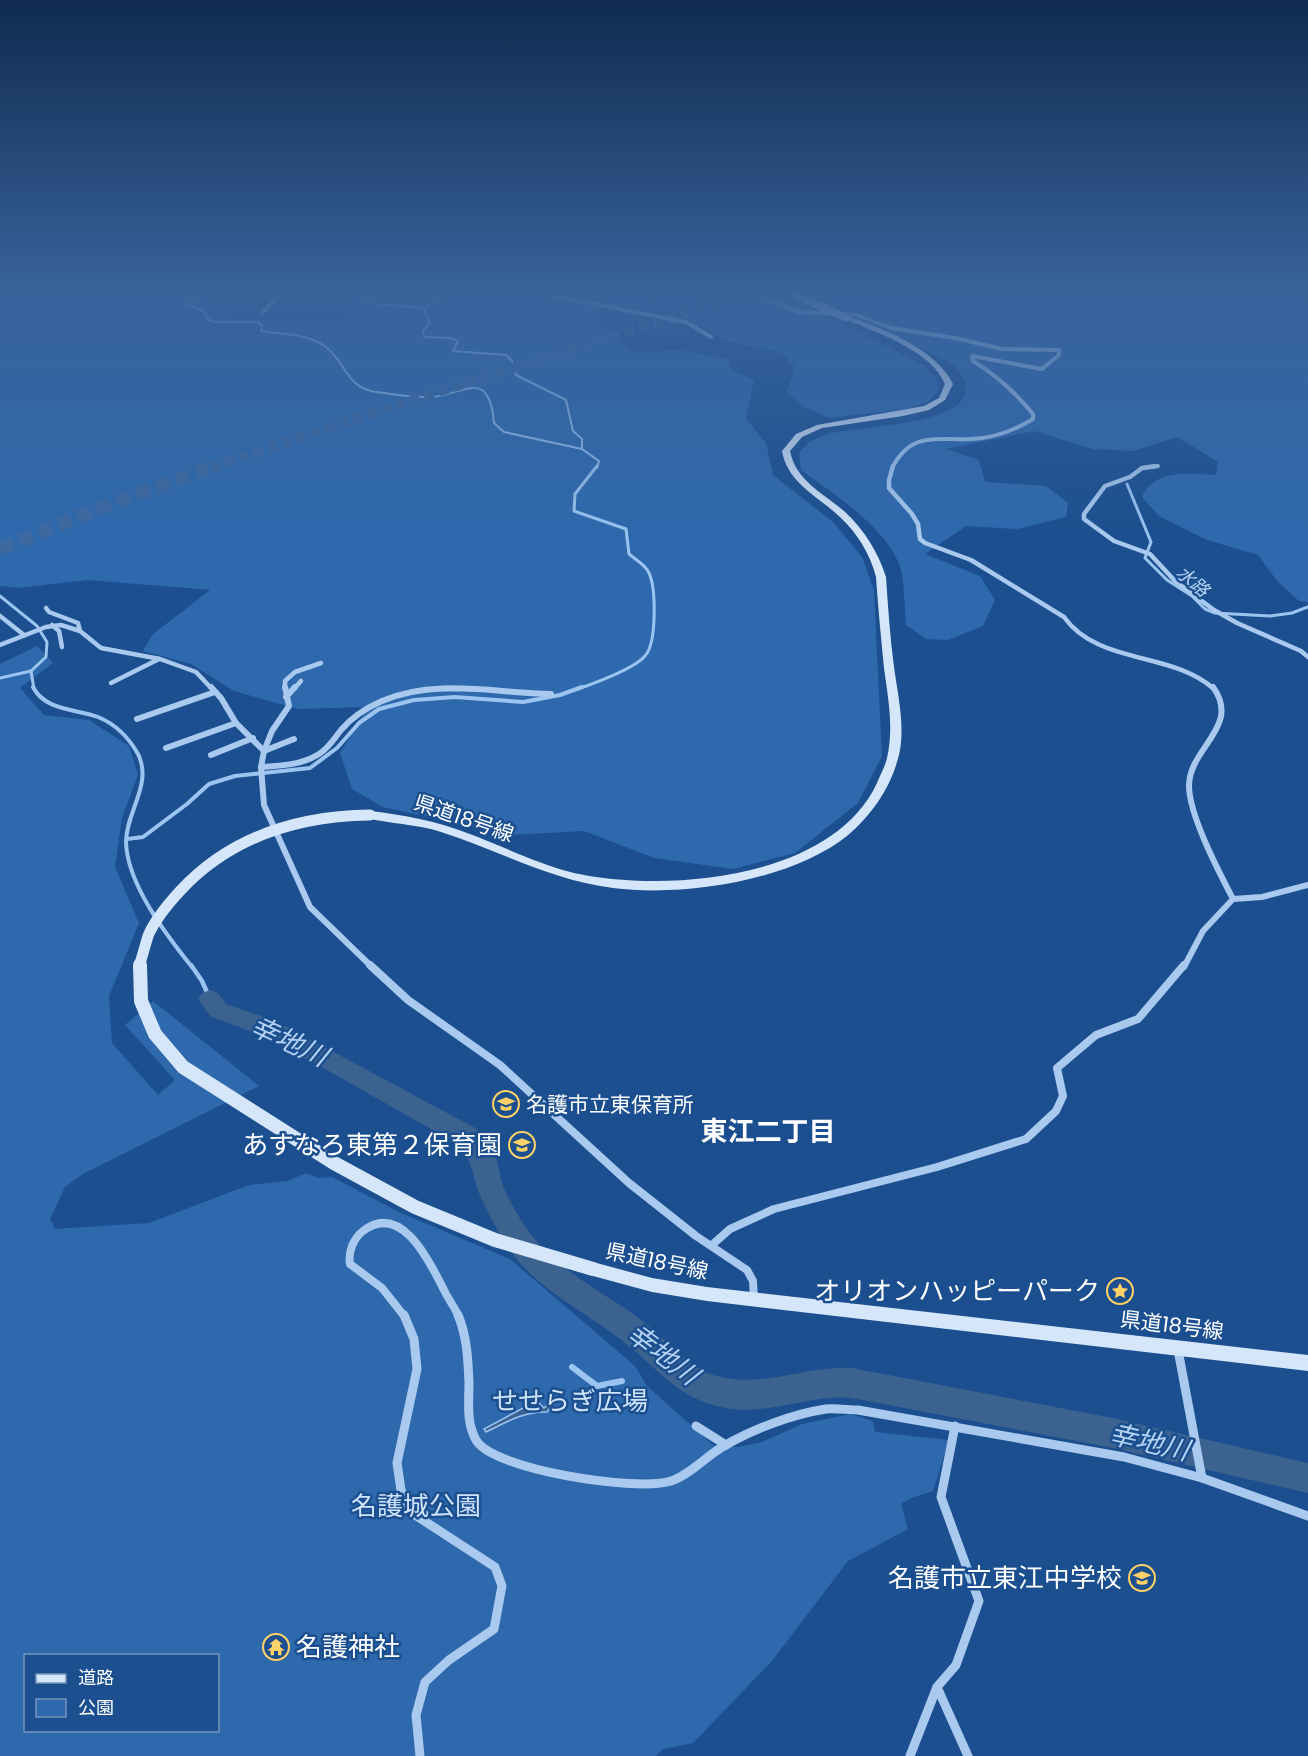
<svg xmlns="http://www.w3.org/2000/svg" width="1308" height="1756" font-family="Poppins,'Noto Sans JP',sans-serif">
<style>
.green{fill:#2e69ad;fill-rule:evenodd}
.water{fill:#3c6290;stroke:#9cc4f0;stroke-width:1.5}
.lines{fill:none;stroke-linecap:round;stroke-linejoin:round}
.stream-far4{stroke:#9cc4f0;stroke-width:2}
.stream-far3{stroke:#9cc4f0;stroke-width:3}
.stream-far2{stroke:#9cc4f0;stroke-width:4}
.stream-far1{stroke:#9cc4f0;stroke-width:4.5}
.stream{stroke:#9cc4f0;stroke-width:6}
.river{fill:#3c6290;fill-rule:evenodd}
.highway-tunnel-far1{stroke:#3d69a0;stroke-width:10;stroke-dasharray:10 5;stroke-linecap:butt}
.highway-tunnel{stroke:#3d69a0;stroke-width:14;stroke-dasharray:14 7;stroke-linecap:butt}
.street-far4{stroke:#a9c9ee;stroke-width:4}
.street-far3{stroke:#a9c9ee;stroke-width:4.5}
.street-far2{stroke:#a9c9ee;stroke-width:6}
.street-far1{stroke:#a9c9ee;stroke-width:8}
.street{stroke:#a9c9ee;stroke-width:9}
.secondary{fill:#d6e6fa;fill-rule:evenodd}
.secondary-bridge-far2{stroke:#d6e6fa;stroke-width:8}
.secondary-bridge-far1{stroke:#d6e6fa;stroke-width:11}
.secondary-bridge{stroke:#d6e6fa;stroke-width:14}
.labels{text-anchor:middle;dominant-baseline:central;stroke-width:5;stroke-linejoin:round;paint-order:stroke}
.far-water-label{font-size:18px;font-style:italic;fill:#b5d3f5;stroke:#1b4f8f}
.street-label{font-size:21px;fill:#fff;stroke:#1b4f8f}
.poi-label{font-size:21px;fill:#fff;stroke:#1b4f8f;text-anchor:start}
.near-poi-label{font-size:26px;fill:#fff;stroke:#1b4f8f;text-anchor:end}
.near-park-label{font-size:26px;fill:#cfe3fa;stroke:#1b4f8f}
.near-water-label{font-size:27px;font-style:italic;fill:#b5d3f5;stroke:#1b4f8f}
.near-neighbourhood-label{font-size:27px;font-weight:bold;fill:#fff;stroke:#1b4f8f}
</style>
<rect width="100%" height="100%" fill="#1b4f8f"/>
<g class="green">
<polygon points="0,291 54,294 67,291 206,291 205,312 231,319 331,322 363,310 337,291 363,291 386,300 423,299 432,293 446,291 762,291 809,308 923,365 935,377 939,390 929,401 908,409 829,418 804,407 787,392 795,368 782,353 728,341 656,303 601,307 594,321 633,353 679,350 728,359 732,370 754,380 746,419 766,443 773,475 833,522 862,557 874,590 882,756 858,803 795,853 733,869 654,858 584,831 509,835 383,807 352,789 340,753 368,707 298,709 234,691 191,664 143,651 153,634 210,590 88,580 19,588 0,586"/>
<path d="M806,291H1308V602L1299,601L1278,582L1258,555L1207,540L1159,516L1142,497C1155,468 1189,474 1216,475L1218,462L1177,437L1133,451L1093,449L1034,431L946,449L979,460L985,482L1046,486L1068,503L1066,517L1017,529L966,526L925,554L980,576L995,600L983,626L948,640L926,639L906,625C904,608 905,587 901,570C890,530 833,493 801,470L799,453C807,443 813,439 825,435C854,425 962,427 966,390C967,380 960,373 955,365Z"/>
<path d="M37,646L53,663L20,688L44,715L89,720L129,746L138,775L122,818L115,867L139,923L109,996L112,1043L158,1095L175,1080L125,1025L153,1001L259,1086L83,1174L65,1187L50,1219L55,1229L149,1223L249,1185L288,1181L306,1173L318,1178L332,1177L401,1213L510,1259L635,1366L647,1386L713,1445L738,1447L762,1442L802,1424L850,1414L873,1421L875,1432L949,1440L933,1491L914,1497L901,1504L908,1529L848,1561L772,1661L693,1743L663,1749L656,1756H0V664ZM26,1656H218V1730H26Z"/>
</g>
<path class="water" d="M528,1392L544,1408L551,1402L553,1404L547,1412C525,1411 506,1422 486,1432L484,1429L527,1406L524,1401Z"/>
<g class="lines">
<g class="stream-far4">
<path d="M191,291L200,295L188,304L205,312L207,319L215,322H258L262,326L261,331C282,335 305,333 323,345C347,361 344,387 376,392C394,394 414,398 432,397C463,395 489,366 494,423L504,432L582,449"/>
<polyline points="352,291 377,304 424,308 430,323 423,331 424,337 450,338 458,341 453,351 506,355 512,361 516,375 566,400 573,431 582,439 582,449 599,461 597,468"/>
<polyline points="306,295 329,291"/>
<polyline points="424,308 444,296 445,291"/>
</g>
<g class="stream-far3">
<polyline points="1127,484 1151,542 1145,558 1167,580 1192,596 1205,609 1215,613 1270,616 1292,613 1308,607"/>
<polyline points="0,596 37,626 47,642 46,657 31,671 34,689"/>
<polyline points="0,678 31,671"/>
<path d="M578,689C595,683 634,669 645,656C657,643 656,588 649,573C646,565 636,560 629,554L626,529L574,511L575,494L597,466"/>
</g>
<g class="stream-far2">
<path d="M33,687C45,711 77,709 98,717C115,724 129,738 138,754C153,784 126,812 126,842C127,884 167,936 192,967"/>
<polyline points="127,839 143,837 187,804 209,784 235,776 310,768 337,748 359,723 379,709 414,700 455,697 523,702 560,695 582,687"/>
</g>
<polyline class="stream-far1" points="191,965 202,981 210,999"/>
<polyline class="stream" points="572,1367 597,1386 622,1381"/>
<path class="river" d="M210,990L218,993L226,1004L276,1021L477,1129C482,1137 488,1144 493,1152C499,1162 499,1175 503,1186C509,1201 523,1225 533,1237C561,1273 606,1293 641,1320C668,1340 690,1373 726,1378C769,1386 810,1365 852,1368L1113,1418L1308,1463V1493L1113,1448L852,1398C810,1394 768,1416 725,1408C676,1399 657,1366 620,1339C586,1313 538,1289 513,1254C501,1238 485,1209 478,1190C471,1169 473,1164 459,1145L327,1070L260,1035L210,1016L198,999L202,993Z"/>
<polyline class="highway-tunnel-far1" points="211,468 375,412 756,291"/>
<polyline class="highway-tunnel" points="0,549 93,511 215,466"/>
<g class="street-far4">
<polyline points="528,291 686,322 711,337"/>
<path d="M746,291L799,312L856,315L891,328L955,338L1002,349L1059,350V355L1042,369L972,356L973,361C996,375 1016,393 1033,414V419C1015,430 993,438 972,439C937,441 912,430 892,468"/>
<polyline points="263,312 284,291"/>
<polyline points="1144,468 1158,466"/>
</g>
<g class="street-far3">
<path d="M893,466L889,480V488L912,514L918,524L920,539L925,543L971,560L1064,617C1098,665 1172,651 1214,689"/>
<polyline points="1156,466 1142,468 1130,477 1105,486 1084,514 1084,519 1114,541 1150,554 1175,581 1214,610 1237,623 1301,651 1308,657"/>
<polyline points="46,608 49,612 78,623 80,631"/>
<polyline points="0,616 24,635"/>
<polyline points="52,625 59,631 62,647"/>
<polyline points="0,645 46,627 61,625 80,631 101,648 160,659 196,672 212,689"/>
<polyline points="111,683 159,659"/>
<polyline points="285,689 285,681 295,672 321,663"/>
<polyline points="294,689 301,681"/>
<polyline points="442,689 458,689"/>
</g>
<g class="street-far2">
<polyline points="211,687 221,698 236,723 264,751 261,767 264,805 310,907 372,967"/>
<path d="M1213,687C1242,727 1188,748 1189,787C1190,817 1219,872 1233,899"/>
<polyline points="286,697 295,687"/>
<polyline points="137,719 215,692"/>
<polyline points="166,748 236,723"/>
<polyline points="264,751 272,731 289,706 285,687"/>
<polyline points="264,751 294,739"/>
<polyline points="211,755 253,738"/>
<path d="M261,767C280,766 302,765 319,754C329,748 334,739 341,730C352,717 366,708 382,701C435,678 495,693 551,694"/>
<polyline points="1184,967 1203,931 1233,899 1262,897 1308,885"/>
</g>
<g class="street-far1">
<polyline points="370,965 408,1000 500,1065 629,1183 696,1236 747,1270 753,1281 754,1299"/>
<polyline points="712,1245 730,1229 774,1209 937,1167 1026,1139 1056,1111 1063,1096 1057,1068 1096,1035 1138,1019 1184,965"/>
<path d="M405,1317L382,1288L350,1264C348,1252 353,1239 363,1231C403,1200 432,1267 445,1292C449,1300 455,1308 459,1317"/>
</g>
<g class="street">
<polyline points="404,1315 414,1339 417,1369 397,1463 401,1490 412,1513 495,1567 502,1586 494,1629 449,1660 425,1682 416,1715 420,1756"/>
<path d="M458,1315C467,1336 468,1360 469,1382C469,1401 466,1423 476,1440C493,1470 638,1492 671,1481C690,1475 706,1456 724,1446C753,1429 793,1414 826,1409C837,1408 848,1410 858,1410L1124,1457L1202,1478L1308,1516"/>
<polyline points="1178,1350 1202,1478"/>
<polyline points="696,1426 726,1445"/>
<polyline points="937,1687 968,1756"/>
<polyline points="910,1756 937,1687 956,1665 979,1601 941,1497 955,1426"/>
</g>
<g class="secondary">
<polygon points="784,291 793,291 801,296 796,297"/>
<path d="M845,315C880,327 937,349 953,384L945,400L929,410L903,416L822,428L802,437L790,451C796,481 823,493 844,511C864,529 878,552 886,577C888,607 890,637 894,667C898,697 907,732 897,762C889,790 870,817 847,836C790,881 684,897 613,888C550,880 500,851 441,832C417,824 391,824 366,818L364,815L366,812L370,811C404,815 436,821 467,833C503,846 537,864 574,873C665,893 832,880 877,783C880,775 885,767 887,758C894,728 888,698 884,668C881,638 878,607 876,577C870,554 858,534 840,517C818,496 788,484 782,451L796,434L817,425L924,406L939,398L945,384C930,349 876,333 843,318V316Z"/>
<polygon points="593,1262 652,1278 707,1287 1308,1355 1308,1371 707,1301 652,1292 593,1276 587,1274 585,1269 587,1264"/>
</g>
<polyline class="secondary-bridge-far2" points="798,296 845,317"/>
<path class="secondary-bridge-far1" d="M139,967C142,957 145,946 148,936C155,919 168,904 180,891C230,837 298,816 370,815"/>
<polyline class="secondary-bridge" points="140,965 141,1001 155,1034 183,1067 334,1163 415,1207 495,1240 593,1269"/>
</g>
<linearGradient id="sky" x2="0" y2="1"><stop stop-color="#0f2b4f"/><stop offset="0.54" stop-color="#39639b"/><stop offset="1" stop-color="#39639b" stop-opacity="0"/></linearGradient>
<rect width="1308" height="537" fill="url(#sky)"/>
<defs>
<symbol id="school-ring" viewBox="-11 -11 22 22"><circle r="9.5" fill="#1b4f8f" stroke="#ffd166" stroke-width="1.5"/><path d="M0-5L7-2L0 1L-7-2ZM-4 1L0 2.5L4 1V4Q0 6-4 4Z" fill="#ffd166"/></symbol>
<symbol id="sight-ring" viewBox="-11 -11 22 22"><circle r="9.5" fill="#1b4f8f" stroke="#ffd166" stroke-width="1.5"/><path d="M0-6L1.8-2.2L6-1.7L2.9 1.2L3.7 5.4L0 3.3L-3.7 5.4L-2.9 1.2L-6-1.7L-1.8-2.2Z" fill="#ffd166"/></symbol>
<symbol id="temple-ring" viewBox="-11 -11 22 22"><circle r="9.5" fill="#1b4f8f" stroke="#ffd166" stroke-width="1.5"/><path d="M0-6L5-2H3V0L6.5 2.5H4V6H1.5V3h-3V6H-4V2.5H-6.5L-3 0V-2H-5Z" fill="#ffd166"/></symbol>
</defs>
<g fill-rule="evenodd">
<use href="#school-ring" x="491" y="1089" width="30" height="30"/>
<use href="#school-ring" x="507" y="1130" width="30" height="30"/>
<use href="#sight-ring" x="1105" y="1276" width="30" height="30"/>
<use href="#school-ring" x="1127" y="1563" width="30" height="30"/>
<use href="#temple-ring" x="261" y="1632" width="30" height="30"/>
</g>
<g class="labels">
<g class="far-water-label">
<text transform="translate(1193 581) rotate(40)">水路</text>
</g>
<g class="street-label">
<text transform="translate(464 818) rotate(19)">県道18号線</text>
<text transform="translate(657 1261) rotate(12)">県道18号線</text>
<text transform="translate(1172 1325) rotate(7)">県道18号線</text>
</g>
<g class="poi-label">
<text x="526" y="1104">名護市立東保育所</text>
</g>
<g class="near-poi-label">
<text x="502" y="1145">あすなろ東第２保育園</text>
<text x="1100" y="1291">オリオンハッピーパーク</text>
<text x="1122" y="1578">名護市立東江中学校</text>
<text x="296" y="1647" text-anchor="start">名護神社</text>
</g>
<g class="near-park-label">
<text x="570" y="1401">せせらぎ広場</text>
<text x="416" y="1506">名護城公園</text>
</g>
<g class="near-water-label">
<text transform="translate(289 1041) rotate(25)">幸地川</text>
<text transform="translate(663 1354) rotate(37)">幸地川</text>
<text transform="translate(1149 1442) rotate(13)">幸地川</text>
</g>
<g class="near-neighbourhood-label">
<text x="768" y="1131">東江二丁目</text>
</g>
</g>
<rect x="24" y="1654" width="195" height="78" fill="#1b4f8f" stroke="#7695bc" stroke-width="1.5"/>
<rect x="36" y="1674" width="30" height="9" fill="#d6e6fa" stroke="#7695bc" stroke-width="1.5"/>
<text x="78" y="1684" font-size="18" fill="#ffffff">道路</text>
<rect x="36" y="1699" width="30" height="18" fill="#2e69ad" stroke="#7695bc" stroke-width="1.5"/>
<text x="78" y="1714" font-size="18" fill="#ffffff">公園</text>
</svg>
